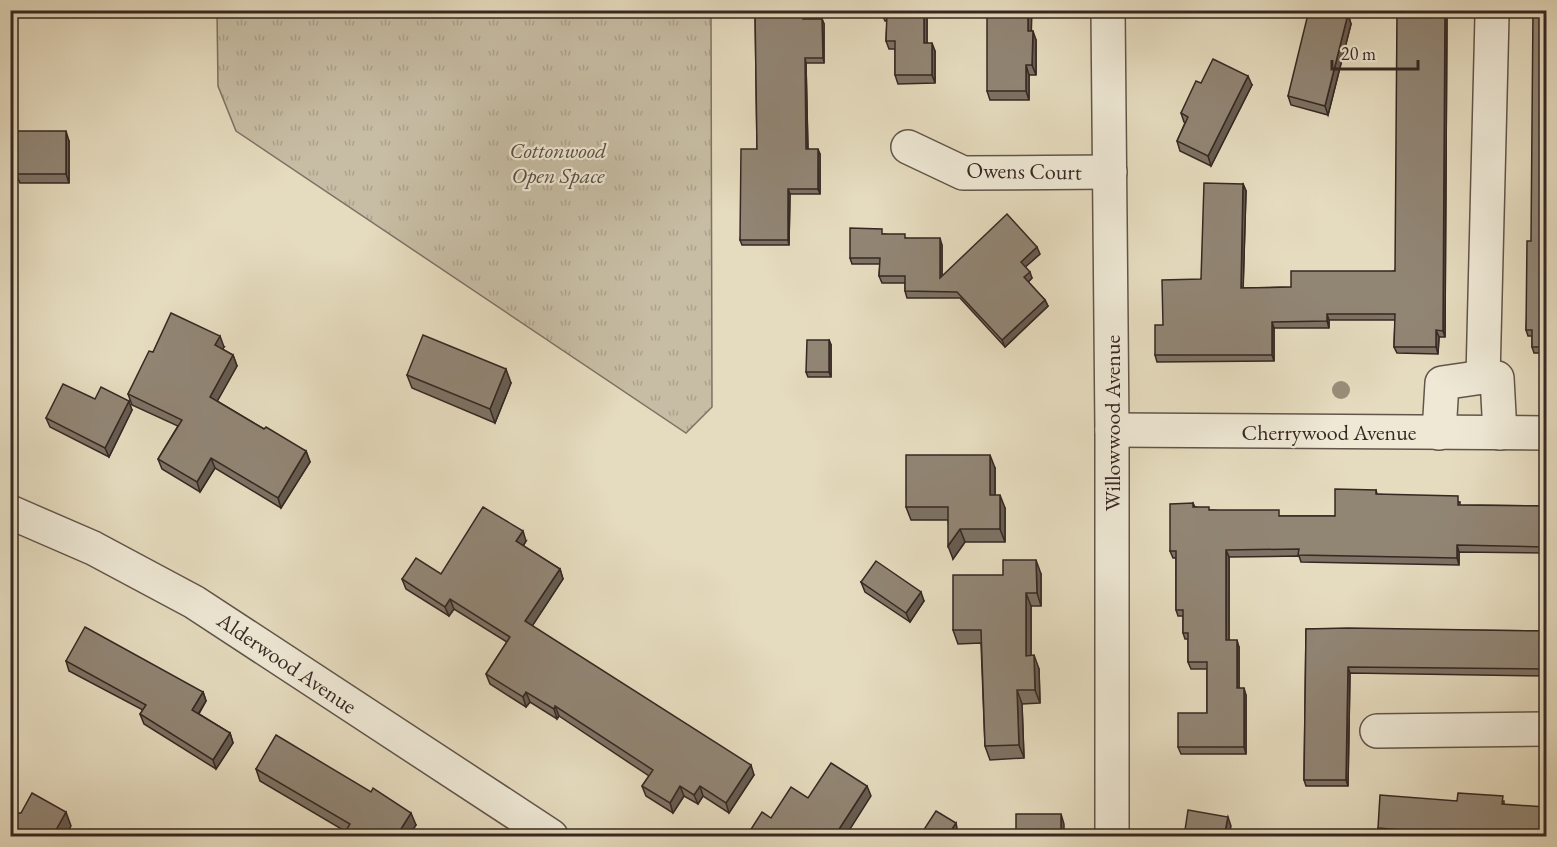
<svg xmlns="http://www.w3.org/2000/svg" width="1557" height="847" font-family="'EB Garamond',serif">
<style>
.grass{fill:url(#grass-tufts);stroke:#7e7264;stroke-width:1.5}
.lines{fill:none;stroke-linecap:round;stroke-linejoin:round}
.minor-casing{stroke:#62554a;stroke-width:36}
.minor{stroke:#eee8d5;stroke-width:33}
.tree{fill:#998d7a}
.wall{fill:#7d7264;stroke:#362823;stroke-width:1.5}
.shaded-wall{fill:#665d51;stroke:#362823;stroke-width:1.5}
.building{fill:#918574;stroke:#362823;stroke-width:1.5}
.labels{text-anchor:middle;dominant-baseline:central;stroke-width:4.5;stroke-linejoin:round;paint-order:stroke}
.park-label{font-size:22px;font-style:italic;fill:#5a4d43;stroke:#eee8d5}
.street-label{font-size:22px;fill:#362823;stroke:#eee8d5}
</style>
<defs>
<pattern id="grass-tufts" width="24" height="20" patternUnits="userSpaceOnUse" patternTransform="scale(1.5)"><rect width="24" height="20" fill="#c7bda4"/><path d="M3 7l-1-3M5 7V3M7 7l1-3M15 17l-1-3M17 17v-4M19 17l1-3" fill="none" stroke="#aca28d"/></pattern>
</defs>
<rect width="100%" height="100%" fill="#e5dbbe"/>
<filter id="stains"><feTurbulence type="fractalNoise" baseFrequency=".00333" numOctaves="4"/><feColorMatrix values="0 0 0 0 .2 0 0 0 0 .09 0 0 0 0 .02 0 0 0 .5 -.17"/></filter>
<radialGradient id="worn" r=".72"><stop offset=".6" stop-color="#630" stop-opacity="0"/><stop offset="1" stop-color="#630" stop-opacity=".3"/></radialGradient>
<polygon class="grass" points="217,11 711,11 712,407 686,433 236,131 218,86"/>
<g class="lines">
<defs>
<g id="minor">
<polyline points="1108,10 1112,430 1112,836"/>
<polyline points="908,147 963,173 1110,172"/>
<polyline points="1483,377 1492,16"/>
<polyline points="1112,430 1546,433"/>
<polyline points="1439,433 1442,383 1483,377 1497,378 1500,433"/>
<polyline points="10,512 93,548 194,602 551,836"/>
<polyline points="1377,731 1546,729"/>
</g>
</defs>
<use href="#minor" class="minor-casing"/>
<use href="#minor" class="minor"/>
</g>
<circle class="tree" cx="1341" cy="390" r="9"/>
<g class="wall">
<polygon points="755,10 804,10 804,19 822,19 824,24 824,63 806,63 808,149 820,154 820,194 790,194 789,245 742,245 740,240 757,149"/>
<polygon points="846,10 925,10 927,17 927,43 935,51 935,83 898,84 895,75 895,49 889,49 886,41 887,21 885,21 883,16 848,16"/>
<polygon points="1546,10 1546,353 1534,353 1532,347 1532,336 1528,336 1526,330"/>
<polygon points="1447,12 1445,337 1439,337 1438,354 1397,353 1394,347 1395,320 1329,320 1329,328 1274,328 1274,361 1157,362 1155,355 1163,325 1201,279 1243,184 1246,191 1243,288 1291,287 1395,271"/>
<polygon points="1348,14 1351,24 1328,115 1291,105 1288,96"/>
<polygon points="1032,31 1036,40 1036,75 1029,75 1029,100 990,100 987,91"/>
<polygon points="1201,83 1252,85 1211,166 1180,151 1177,141 1185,123 1184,122 1181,113"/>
<polygon points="69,141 69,183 20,183 16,174"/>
<polygon points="10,150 15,162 15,267 10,267"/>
<polygon points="884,234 942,245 942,275 1040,254 1025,267 1032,278 1028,282 1045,300 1048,306 1005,347 960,298 907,298 905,291 905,283 882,283 879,276 880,264 852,264 850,258"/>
<polygon points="829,340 831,345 831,377 808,377 806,372"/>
<polygon points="224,347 222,349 233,355 237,366 217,401 264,429 306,451 310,462 281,508 215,468 200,492 162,469 158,459 178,426 132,405 128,394 153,352"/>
<polygon points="407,375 511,383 495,423 412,388"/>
<polygon points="95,399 132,410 109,457 50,427 46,418"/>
<polygon points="995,468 995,495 1005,508 1005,542 965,542 953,559 948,520 911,520 906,507"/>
<polygon points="1376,490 1377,494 1460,502 1460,505 1546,506 1546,553 1459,552 1459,565 1301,562 1299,556 1229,557 1229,640 1239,647 1239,688 1246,695 1246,754 1181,754 1178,747 1207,713 1207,669 1191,669 1188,662 1188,639 1185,639 1183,633 1183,616 1178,616 1176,610 1176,558 1173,558 1170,551 1193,503 1195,507 1210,510 1282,516 1335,516"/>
<polygon points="526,541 523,546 560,569 563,579 532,626 754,775 729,813 703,796 698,804 684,796 673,813 646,796 642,786 649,776 559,716 557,719 530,702 526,707 490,684 486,674 507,642 454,609 449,616 406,589 402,579 441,574"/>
<polygon points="1041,574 1041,606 1031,606 1031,655 1039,669 1040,703 1022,704 1024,758 990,760 985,746 981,643 958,644 953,630 1003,575"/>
<polygon points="861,582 924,601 910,622 865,592"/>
<polygon points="1306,629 1546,631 1546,676 1350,673 1348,786 1306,786 1304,780"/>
<polygon points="66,661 203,692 206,701 199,714 230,733 233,743 216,769 144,724 140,714 143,710 69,671"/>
<polygon points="256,769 416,825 408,837 342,837 345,831 260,781"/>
<polygon points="1457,801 1504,801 1504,804 1546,837 1426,837 1380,833 1378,828"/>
</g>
<g class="shaded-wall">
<polygon points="924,10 927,17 927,51 924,43"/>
<polygon points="1028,10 1032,10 1031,40 1028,31"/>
<polygon points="1445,10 1447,10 1447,12 1445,337 1443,331"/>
<polygon points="1348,14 1351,24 1328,115 1325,106"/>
<polygon points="822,19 824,24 824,63 823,58"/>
<polygon points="1033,31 1036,40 1036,75 1032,65"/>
<polygon points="932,43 935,51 935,83 932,75"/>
<polygon points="805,58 806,63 808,154 806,149"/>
<polygon points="1026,65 1029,75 1029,100 1026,91"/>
<polygon points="1248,76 1252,85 1211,166 1208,156"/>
<polygon points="66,131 69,141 69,183 66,174"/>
<polygon points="818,149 820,154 820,194 818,189"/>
<polygon points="10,150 15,162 15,267 11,253"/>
<polygon points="1243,184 1246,191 1243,294 1241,288"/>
<polygon points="788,189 790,194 789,245 788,240"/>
<polygon points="940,238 942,245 942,284 940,278"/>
<polygon points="1037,247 1040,254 1023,269 1021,262"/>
<polygon points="1030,272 1032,278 1026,284 1024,277"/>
<polygon points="1045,300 1048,306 1005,347 1002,340"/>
<polygon points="1327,314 1329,320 1329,328 1327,321"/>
<polygon points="1272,322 1274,328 1274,361 1272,355"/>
<polygon points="1436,330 1439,337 1438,354 1436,347"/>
<polygon points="220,336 224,347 219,356 215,345"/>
<polygon points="829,340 831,345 831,377 829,372"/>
<polygon points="233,355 237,366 214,407 210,397"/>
<polygon points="506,369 511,383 495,423 490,409"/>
<polygon points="129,401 132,410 109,457 105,448"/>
<polygon points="306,451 310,462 281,508 278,498"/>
<polygon points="990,455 995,468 995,508 990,495"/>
<polygon points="211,458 215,468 200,492 197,482"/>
<polygon points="1000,495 1005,508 1005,542 1000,529"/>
<polygon points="960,529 965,542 953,559 948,546"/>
<polygon points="523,531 526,541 520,551 516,541"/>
<polygon points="1457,545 1459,552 1459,565 1457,558"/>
<polygon points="1226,550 1229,557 1229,647 1226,640"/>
<polygon points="1036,560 1041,574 1041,606 1037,593"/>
<polygon points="560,569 563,579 529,631 525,621"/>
<polygon points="921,592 924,601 910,622 906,613"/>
<polygon points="1026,593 1031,606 1031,669 1026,656"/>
<polygon points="450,599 454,609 449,616 445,607"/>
<polygon points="1237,640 1239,647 1239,695 1237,688"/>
<polygon points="1034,655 1039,669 1040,703 1035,690"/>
<polygon points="1348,667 1350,673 1348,786 1346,780"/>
<polygon points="10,680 13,687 13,719 10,713"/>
<polygon points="1244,688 1246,695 1246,754 1244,747"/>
<polygon points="1017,690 1022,704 1024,758 1019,745"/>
<polygon points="203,692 206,701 195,719 192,710"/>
<polygon points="526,692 530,702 526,707 523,697"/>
<polygon points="555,706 559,716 557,719 554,709"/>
<polygon points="230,733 233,743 216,769 213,760"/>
<polygon points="751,765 754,775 729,813 726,803"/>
<polygon points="680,786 684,796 673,813 670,803"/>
<polygon points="700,786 703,796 698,804 694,795"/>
<polygon points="867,786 871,796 845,837 834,837"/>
<polygon points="66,812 71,826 65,837 52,837"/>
<polygon points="411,813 416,825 408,837 396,837"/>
<polygon points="1061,814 1064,824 1064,837 1061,837"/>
<polygon points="1228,817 1231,826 1229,837 1224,837"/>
<polygon points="956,823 957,828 952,837 947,837"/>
</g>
<g class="building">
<polygon points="755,10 803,10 803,19 822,19 823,58 805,58 806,149 818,149 818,189 788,189 788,240 740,240 741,149 757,149"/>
<polygon points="882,10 924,10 924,43 932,43 932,75 895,75 895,41 886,41 887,13 882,13"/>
<polygon points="987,10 1028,10 1028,31 1033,31 1032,65 1026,65 1026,91 987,91"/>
<polygon points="1309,10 1332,10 1348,14 1325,106 1288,96"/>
<polygon points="1397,10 1445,10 1443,331 1436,330 1436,347 1394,347 1395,314 1327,314 1327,321 1272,322 1272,355 1155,355 1155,325 1163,325 1162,280 1201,279 1204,183 1243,184 1241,288 1291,287 1291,271 1395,271"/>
<polygon points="1533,10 1546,10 1546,347 1532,347 1532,330 1526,330 1527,241 1531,241"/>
<polygon points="1213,59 1248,76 1208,156 1177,141 1188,117 1181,113 1196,81 1201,83"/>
<rect x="16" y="131" width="50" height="43"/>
<polygon points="1007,214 1037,247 1021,262 1030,272 1024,277 1045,300 1002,340 957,292 905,291 905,276 879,276 880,258 850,258 850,228 882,229 882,234 905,234 905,238 940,238 940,278"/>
<polygon points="171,313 220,336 215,345 233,355 210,397 264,429 266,427 306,451 278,498 211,458 197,482 158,459 182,420 128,394 149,351 153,352"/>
<polygon points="423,335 506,369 490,409 407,375"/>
<polygon points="807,340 829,340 829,372 806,372"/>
<polygon points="63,384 95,399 101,387 129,401 105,448 46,418"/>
<polygon points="906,455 990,455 990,495 1000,495 1000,529 960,529 948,546 948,507 906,507"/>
<polygon points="1335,489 1376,490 1376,494 1458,496 1458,505 1546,506 1546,547 1457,545 1457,558 1298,555 1299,549 1226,550 1226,640 1237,640 1237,688 1244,688 1244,747 1178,747 1178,713 1207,713 1207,662 1188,662 1188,633 1183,633 1183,610 1176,610 1176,551 1170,551 1170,504 1193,503 1193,507 1209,507 1209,510 1279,510 1279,516 1335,516"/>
<polygon points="483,507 523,531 516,541 560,569 525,621 751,765 726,803 700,786 694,795 680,786 670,803 642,786 653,770 555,706 554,709 526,692 523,697 486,674 510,637 450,599 445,607 402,579 416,558 441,574"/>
<polygon points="1003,560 1036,560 1037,593 1026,593 1026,656 1034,655 1035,690 1017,690 1019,745 985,746 981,630 953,630 953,575 1003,575"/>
<polygon points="876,561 921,592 906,613 861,582"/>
<polygon points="85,627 203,692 192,710 230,733 213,760 140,714 146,705 66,661"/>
<polygon points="1348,628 1546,631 1546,669 1348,667 1346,780 1304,780 1306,629"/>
<polygon points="276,735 371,792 373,788 411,813 396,837 342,837 350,824 256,769"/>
<polygon points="831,763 867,786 834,837 746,837 762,812 771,818 791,787 808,798"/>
<polygon points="32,793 66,812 52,837 10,837 10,813 21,813"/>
<polygon points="1458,793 1503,796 1502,804 1546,807 1546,837 1488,837 1378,828 1380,795 1457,801"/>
<polygon points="1188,810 1228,817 1224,837 1184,837"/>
<polygon points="936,811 956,823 947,837 931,837 923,831"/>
<rect x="1016" y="814" width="45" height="23"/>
</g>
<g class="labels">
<g class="park-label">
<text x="558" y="150">Cottonwood<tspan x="558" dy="25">Open Space</tspan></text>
</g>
<g class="street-label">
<text transform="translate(1024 171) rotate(1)">Owens Court</text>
<text transform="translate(1112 423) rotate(-90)">Willowwood Avenue</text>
<text x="1329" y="432">Cherrywood Avenue</text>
<text transform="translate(287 663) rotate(34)">Alderwood Avenue</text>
</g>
</g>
<rect width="1557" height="847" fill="none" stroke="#e5dbbe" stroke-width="36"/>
<rect x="12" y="12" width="1533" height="823" fill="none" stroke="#362823" stroke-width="3"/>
<rect x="18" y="18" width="1521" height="811" fill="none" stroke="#362823" stroke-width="1.5"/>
<path d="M1332 60v9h86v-9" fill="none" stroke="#362823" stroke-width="3"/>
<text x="1341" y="60" font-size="18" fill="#362823" stroke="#eee8d5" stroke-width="4.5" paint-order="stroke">20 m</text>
<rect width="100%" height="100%" filter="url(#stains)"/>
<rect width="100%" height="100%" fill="url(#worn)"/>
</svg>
